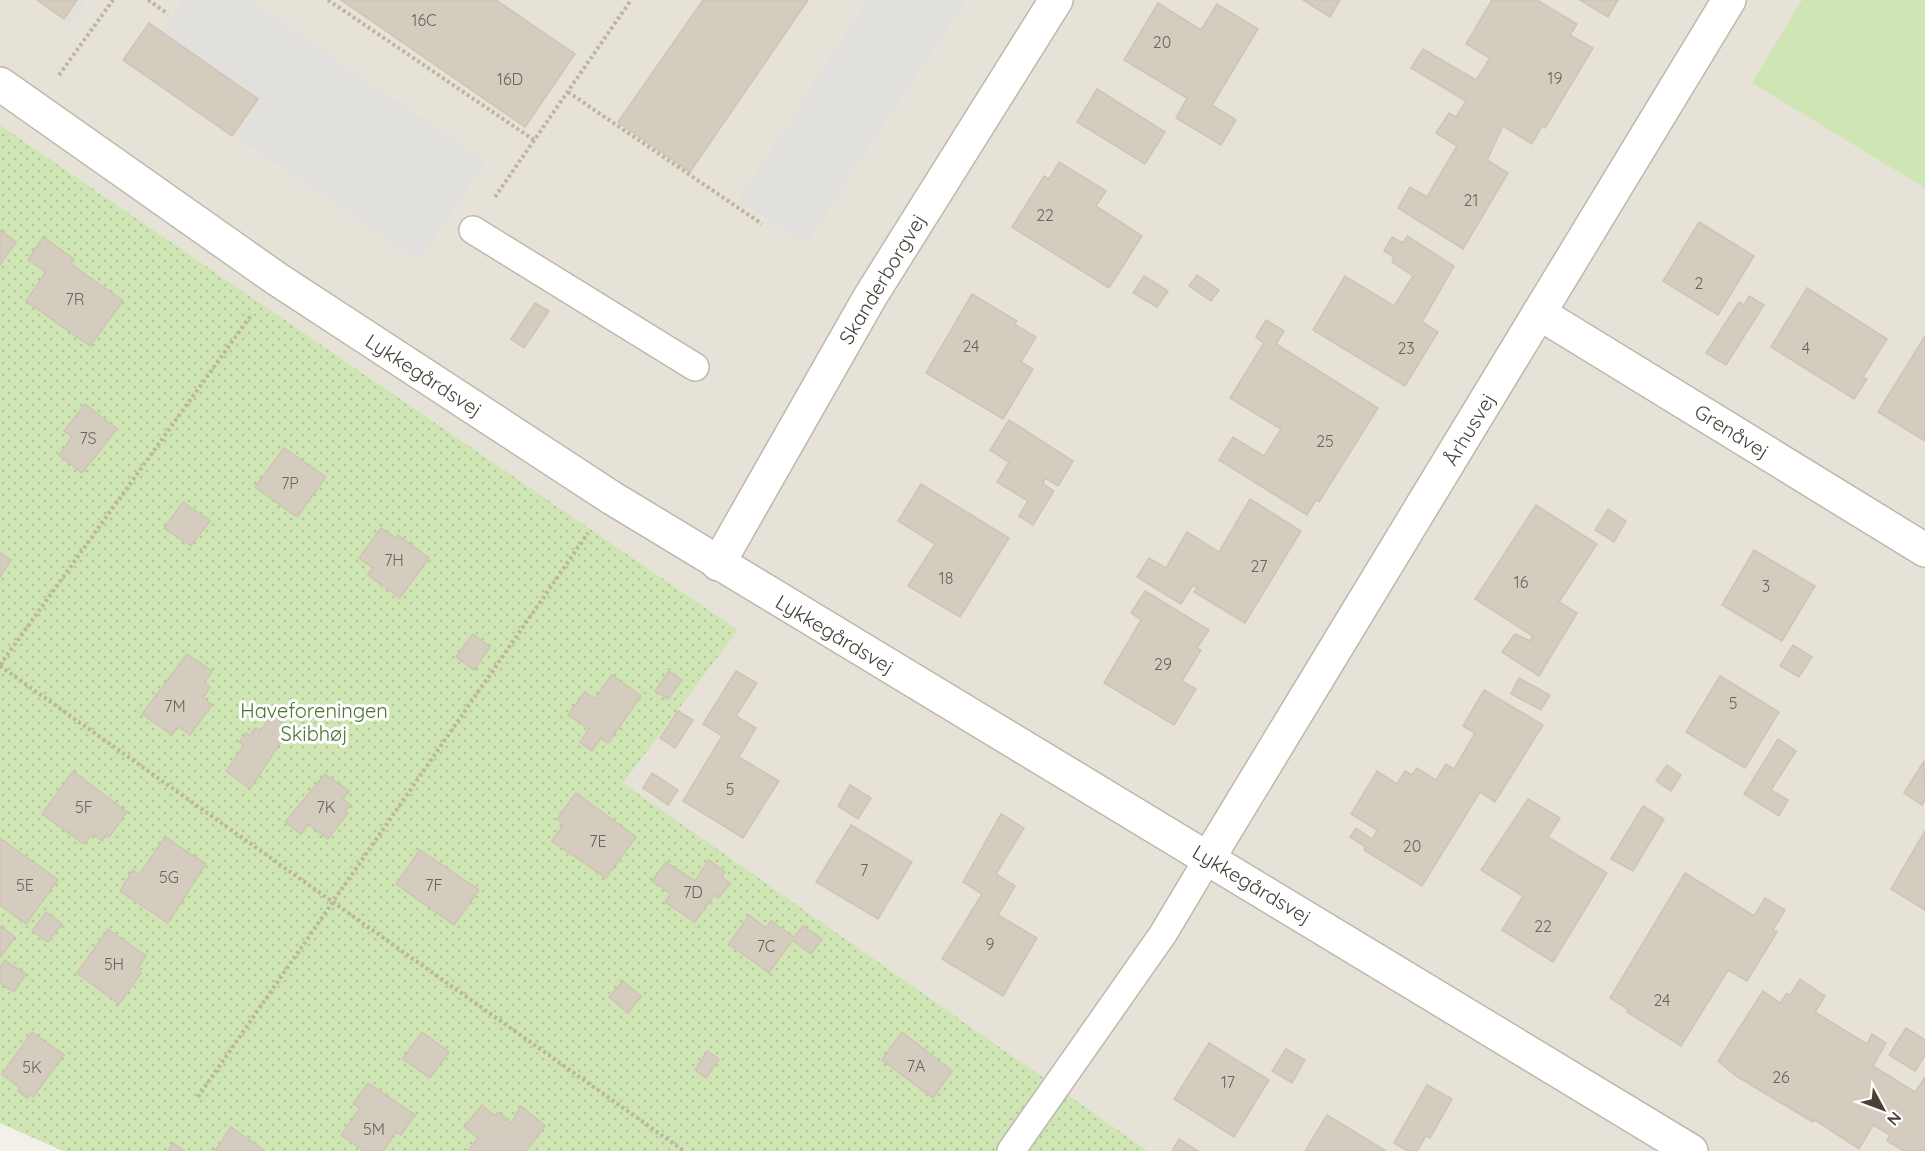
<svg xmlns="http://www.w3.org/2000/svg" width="1925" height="1151" font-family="Quicksand,sans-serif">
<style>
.residential{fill:#e7e2d7}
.grass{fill:url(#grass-dots)}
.park{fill:#cfe5b4}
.parking{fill:#e2e0dd}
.building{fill:#d4ccbf;stroke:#cfc4b3;stroke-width:1.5}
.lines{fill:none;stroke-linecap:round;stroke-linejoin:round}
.service-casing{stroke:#beb8ac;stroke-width:30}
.minor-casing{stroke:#beb8ac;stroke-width:36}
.path{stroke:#bfb49e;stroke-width:4;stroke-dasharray:3 3;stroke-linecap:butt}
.service{stroke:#fff;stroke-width:27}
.minor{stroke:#fff;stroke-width:33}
.labels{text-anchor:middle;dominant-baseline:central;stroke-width:6;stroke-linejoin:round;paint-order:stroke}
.number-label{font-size:16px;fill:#6a645a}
.street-label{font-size:20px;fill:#474138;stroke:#fff}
.park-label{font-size:20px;fill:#49752e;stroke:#fff}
</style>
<defs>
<pattern id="grass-dots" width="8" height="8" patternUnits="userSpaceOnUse" patternTransform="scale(1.5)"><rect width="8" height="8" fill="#cfe5b4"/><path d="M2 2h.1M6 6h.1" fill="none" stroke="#b3c69c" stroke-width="1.8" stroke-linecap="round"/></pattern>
</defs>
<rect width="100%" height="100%" fill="#f3f0e9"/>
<polygon class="residential" points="0,0 1925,0 1925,1151 1148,1151 622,783 738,630 0,125"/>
<polygon class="grass" points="0,125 738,630 623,783 1148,1151 63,1151 0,1123"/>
<polygon class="park" points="1802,0 1925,0 1925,188 1752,83"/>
<g class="parking">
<polygon points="36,0 86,0 69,24"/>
<polygon points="183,0 250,0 487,162 418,261 136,69"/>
<polygon points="868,0 966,0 806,244 737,200"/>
</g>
<g class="building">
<polygon points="37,0 77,0 64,19"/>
<polygon points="341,0 496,0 575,54 525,127"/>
<polygon points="703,0 808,0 690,172 618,122"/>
<polygon points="1303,0 1340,0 1330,17"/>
<polygon points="1492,0 1537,0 1577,24 1570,35 1593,48 1545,128 1542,126 1532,144 1503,126 1487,160 1508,173 1463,249 1398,208 1410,187 1427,197 1457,146 1436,133 1449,113 1456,117 1466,101 1411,68 1423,49 1476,80 1490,58 1466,44"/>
<polygon points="1580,0 1618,0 1608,17"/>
<polygon points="1158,3 1201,30 1217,4 1258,29 1212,105 1236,120 1221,145 1176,118 1187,98 1124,60"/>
<polygon points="149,23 258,99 232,136 123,60"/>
<polygon points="1097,89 1165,132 1145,164 1077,122"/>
<polygon points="1059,162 1106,191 1096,206 1142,236 1109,288 1012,227 1044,176 1049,179"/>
<polygon points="1699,222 1754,256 1718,315 1663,281"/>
<polygon points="0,230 16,242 0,265"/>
<polygon points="1407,236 1454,266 1422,322 1438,332 1405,386 1313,330 1345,276 1394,306 1413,276 1392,262 1394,257 1384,251 1392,237 1403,243"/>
<polygon points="43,237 74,259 71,264 123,301 90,346 26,301 46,272 28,260"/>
<polygon points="1197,275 1219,290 1211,301 1189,286"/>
<polygon points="1144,276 1168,291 1157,307 1133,293"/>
<polygon points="1807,288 1887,339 1863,377 1867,379 1854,399 1771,347"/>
<polygon points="972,294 1017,321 1014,324 1036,337 1021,362 1033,369 1003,419 926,373"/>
<polygon points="1749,296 1764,305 1726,365 1706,353 1739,302 1744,305"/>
<polygon points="535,303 549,311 524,348 511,339"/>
<polygon points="1266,320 1284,331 1276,344 1378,408 1319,502 1316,500 1307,515 1219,460 1233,437 1264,456 1281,429 1230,398 1264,343 1256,337"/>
<polygon points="1925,336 1925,441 1878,412"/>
<polygon points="85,404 117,429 82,473 59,455 72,437 64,431"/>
<polygon points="1009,420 1073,461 1058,486 1045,478 1043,484 1054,491 1033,525 1019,516 1028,501 997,482 1009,462 990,450"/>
<polygon points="284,448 326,477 297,517 255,487"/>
<polygon points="921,484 1009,538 960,617 908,586 935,544 898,521"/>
<polygon points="1250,499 1301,531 1245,623 1194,592 1197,588 1193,585 1181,604 1137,577 1149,558 1166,568 1187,532 1219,552"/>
<polygon points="183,502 210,521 191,546 164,528"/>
<polygon points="1536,505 1597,544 1559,602 1577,613 1539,676 1502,652 1515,634 1530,641 1533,636 1475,599"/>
<polygon points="1608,509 1626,521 1614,542 1595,530"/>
<polygon points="381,528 396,538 398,535 429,558 400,598 368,575 373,568 359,558"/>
<polygon points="1754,550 1815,586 1782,641 1722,605"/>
<polygon points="0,553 11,560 0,577"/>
<polygon points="1145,591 1209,630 1197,648 1201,650 1182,681 1196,689 1174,725 1104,683 1141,620 1131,613"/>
<polygon points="473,634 490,647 474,670 456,657"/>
<polygon points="1793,645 1812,657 1799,677 1780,666"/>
<polygon points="187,654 212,671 205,683 210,687 203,698 212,705 190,735 178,726 172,735 142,714"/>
<polygon points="669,671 682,680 668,699 655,691"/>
<polygon points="736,671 757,683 736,716 756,728 739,757 779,781 743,838 683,801 722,736 703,724"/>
<polygon points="612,675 641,696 608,743 601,738 592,751 580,742 589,729 568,715 585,692 595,699"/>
<polygon points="1720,676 1779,712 1745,768 1686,732"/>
<polygon points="1519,678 1550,695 1541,710 1511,694"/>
<polygon points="1484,690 1543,725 1495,802 1480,792 1422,886 1364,850 1366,847 1350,837 1356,828 1372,839 1377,830 1351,814 1377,771 1397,784 1405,771 1412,775 1417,768 1436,780 1446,764 1454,769 1475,733 1463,726"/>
<polygon points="678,711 693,720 675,748 660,738"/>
<polygon points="272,715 290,728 250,789 226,771 244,745 239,742 246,733 250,736 255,728 260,731"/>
<polygon points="1778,739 1796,751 1771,790 1788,800 1779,816 1744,794"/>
<polygon points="1924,761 1925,801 1922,805 1904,793"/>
<polygon points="1667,765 1681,775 1671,791 1656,781"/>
<polygon points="73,771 127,812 109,837 106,834 102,841 92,834 84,844 42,814"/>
<polygon points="652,773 678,790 668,805 643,788"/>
<polygon points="325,774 349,791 343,799 351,805 345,811 348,813 328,839 308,824 301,834 285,822"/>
<polygon points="850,785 871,798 858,819 838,806"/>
<polygon points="576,793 636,837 606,878 552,841 564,824 557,819"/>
<polygon points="1528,799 1560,818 1548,837 1607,873 1553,962 1502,930 1523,896 1481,870"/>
<polygon points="1643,806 1664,819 1633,871 1611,859"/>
<polygon points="1001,814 1024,828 996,874 1015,886 998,915 1037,938 1003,996 942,959 982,894 963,882"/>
<polygon points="851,825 912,862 878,919 816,882"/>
<polygon points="1925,831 1925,910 1891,889"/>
<polygon points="165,837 206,864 168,923 120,891 133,870 139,875"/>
<polygon points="0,838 58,880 26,924 0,905"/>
<polygon points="420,850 479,890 454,925 396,884"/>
<polygon points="709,860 725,872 722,877 730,883 719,898 714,895 695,922 665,902 671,894 652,881 666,862 695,881"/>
<polygon points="1685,873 1754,916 1765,898 1785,910 1773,930 1777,932 1747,981 1728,970 1681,1046 1627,1012 1629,1010 1610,998"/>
<polygon points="46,912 62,924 48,942 32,931"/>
<polygon points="749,915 766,928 771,921 794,937 803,926 822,939 811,954 792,940 769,973 729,944"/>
<polygon points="0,926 15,937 0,958"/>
<polygon points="108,929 146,956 137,969 141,973 119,1004 77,973"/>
<polygon points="4,960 26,974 14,992 0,983 0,967"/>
<polygon points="1800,979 1825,996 1815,1012 1867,1044 1872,1034 1886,1043 1873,1066 1915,1092 1925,1077 1925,1151 1904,1151 1887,1141 1890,1135 1873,1125 1859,1149 1815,1120 1813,1122 1736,1076 1718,1061 1763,991 1780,1003 1787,993 1790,995"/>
<polygon points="623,981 641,996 628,1013 609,997"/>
<polygon points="1906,1028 1925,1040 1925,1056 1915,1071 1889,1055"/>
<polygon points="32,1032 64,1055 33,1097 30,1095 27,1098 18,1091 20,1088 2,1074"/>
<polygon points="422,1032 449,1052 430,1078 403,1059"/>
<polygon points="902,1032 952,1071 933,1098 882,1060"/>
<polygon points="1209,1043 1269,1080 1234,1137 1174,1099"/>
<polygon points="1286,1049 1305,1060 1292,1083 1272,1071"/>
<polygon points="707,1051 719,1059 706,1078 695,1070"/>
<polygon points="368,1083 415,1115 401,1135 396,1132 383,1151 364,1151 341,1135 360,1108 353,1104"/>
<polygon points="1427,1085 1452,1099 1430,1138 1426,1136 1417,1151 1408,1151 1394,1143"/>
<polygon points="482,1105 495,1116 498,1112 511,1123 521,1106 545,1126 526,1151 468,1151 478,1138 464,1127"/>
<polygon points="1327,1115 1386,1151 1305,1151"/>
<polygon points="231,1127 265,1151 215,1151"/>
<polygon points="1179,1139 1198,1151 1172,1151"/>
<polygon points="173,1143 185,1151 168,1151"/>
</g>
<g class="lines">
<defs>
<g id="service">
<polyline points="473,230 695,367"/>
<polyline points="1011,1151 1163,934 1209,857"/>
</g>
<g id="minor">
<polyline points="0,84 277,279 612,498 1691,1151"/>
<polyline points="1539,313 1925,550"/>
<polyline points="718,564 870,297 1056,0"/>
<polyline points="1209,857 1729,0"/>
</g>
</defs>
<use href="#service" class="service-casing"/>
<use href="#minor" class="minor-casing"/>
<g class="path">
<polyline points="148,0 168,14"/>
<polyline points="328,0 534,140"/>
<polyline points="59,75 113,0"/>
<polyline points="568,92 762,224"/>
<polyline points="495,197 631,0"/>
<polyline points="0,665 252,314"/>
<polyline points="0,666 684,1151"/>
<polyline points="198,1097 588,533"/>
</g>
<use href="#service" class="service"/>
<use href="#minor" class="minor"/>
</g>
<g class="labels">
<g class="number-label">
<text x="424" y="20">16C</text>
<text x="1162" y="42">20</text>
<text x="1555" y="78">19</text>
<text x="510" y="79">16D</text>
<text x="1471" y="200">21</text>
<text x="1045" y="215">22</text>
<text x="1699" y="283">2</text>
<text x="75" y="299">7R</text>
<text x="971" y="346">24</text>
<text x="1406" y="348">23</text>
<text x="1806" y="348">4</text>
<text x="88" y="438">7S</text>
<text x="1325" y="441">25</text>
<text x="290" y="483">7P</text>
<text x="394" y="560">7H</text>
<text x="1259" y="566">27</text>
<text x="946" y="578">18</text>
<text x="1521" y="582">16</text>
<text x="1766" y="586">3</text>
<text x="1163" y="664">29</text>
<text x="1733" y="703">5</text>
<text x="175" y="706">7M</text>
<text x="730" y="789">5</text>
<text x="84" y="807">5F</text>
<text x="326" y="807">7K</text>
<text x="598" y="841">7E</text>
<text x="1412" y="846">20</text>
<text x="864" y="870">7</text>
<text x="169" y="877">5G</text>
<text x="25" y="885">5E</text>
<text x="434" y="885">7F</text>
<text x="693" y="892">7D</text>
<text x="1543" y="926">22</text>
<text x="990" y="944">9</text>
<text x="766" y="946">7C</text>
<text x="114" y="964">5H</text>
<text x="1662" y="1000">24</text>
<text x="916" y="1066">7A</text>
<text x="32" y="1067">5K</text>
<text x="1781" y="1077">26</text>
<text x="1228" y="1082">17</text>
<text x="374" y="1129">5M</text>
</g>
<g class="street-label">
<text transform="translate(882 279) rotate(-59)">Skanderborgvej</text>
<text transform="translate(424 375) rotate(33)">Lykkegårdsvej</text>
<text transform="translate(1469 429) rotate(-59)">Århusvej</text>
<text transform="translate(1732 431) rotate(32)">Grenåvej</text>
<text transform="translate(835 634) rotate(31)">Lykkegårdsvej</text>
<text transform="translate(1252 884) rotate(31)">Lykkegårdsvej</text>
</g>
<g class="park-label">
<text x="314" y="710">Haveforeningen<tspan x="314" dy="23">Skibhøj</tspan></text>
</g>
</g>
<g transform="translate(1883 1109) rotate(131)" stroke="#ffffff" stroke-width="4.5" paint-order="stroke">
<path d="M0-4.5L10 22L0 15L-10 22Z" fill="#474138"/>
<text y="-9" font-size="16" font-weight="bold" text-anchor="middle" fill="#474138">N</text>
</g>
</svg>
